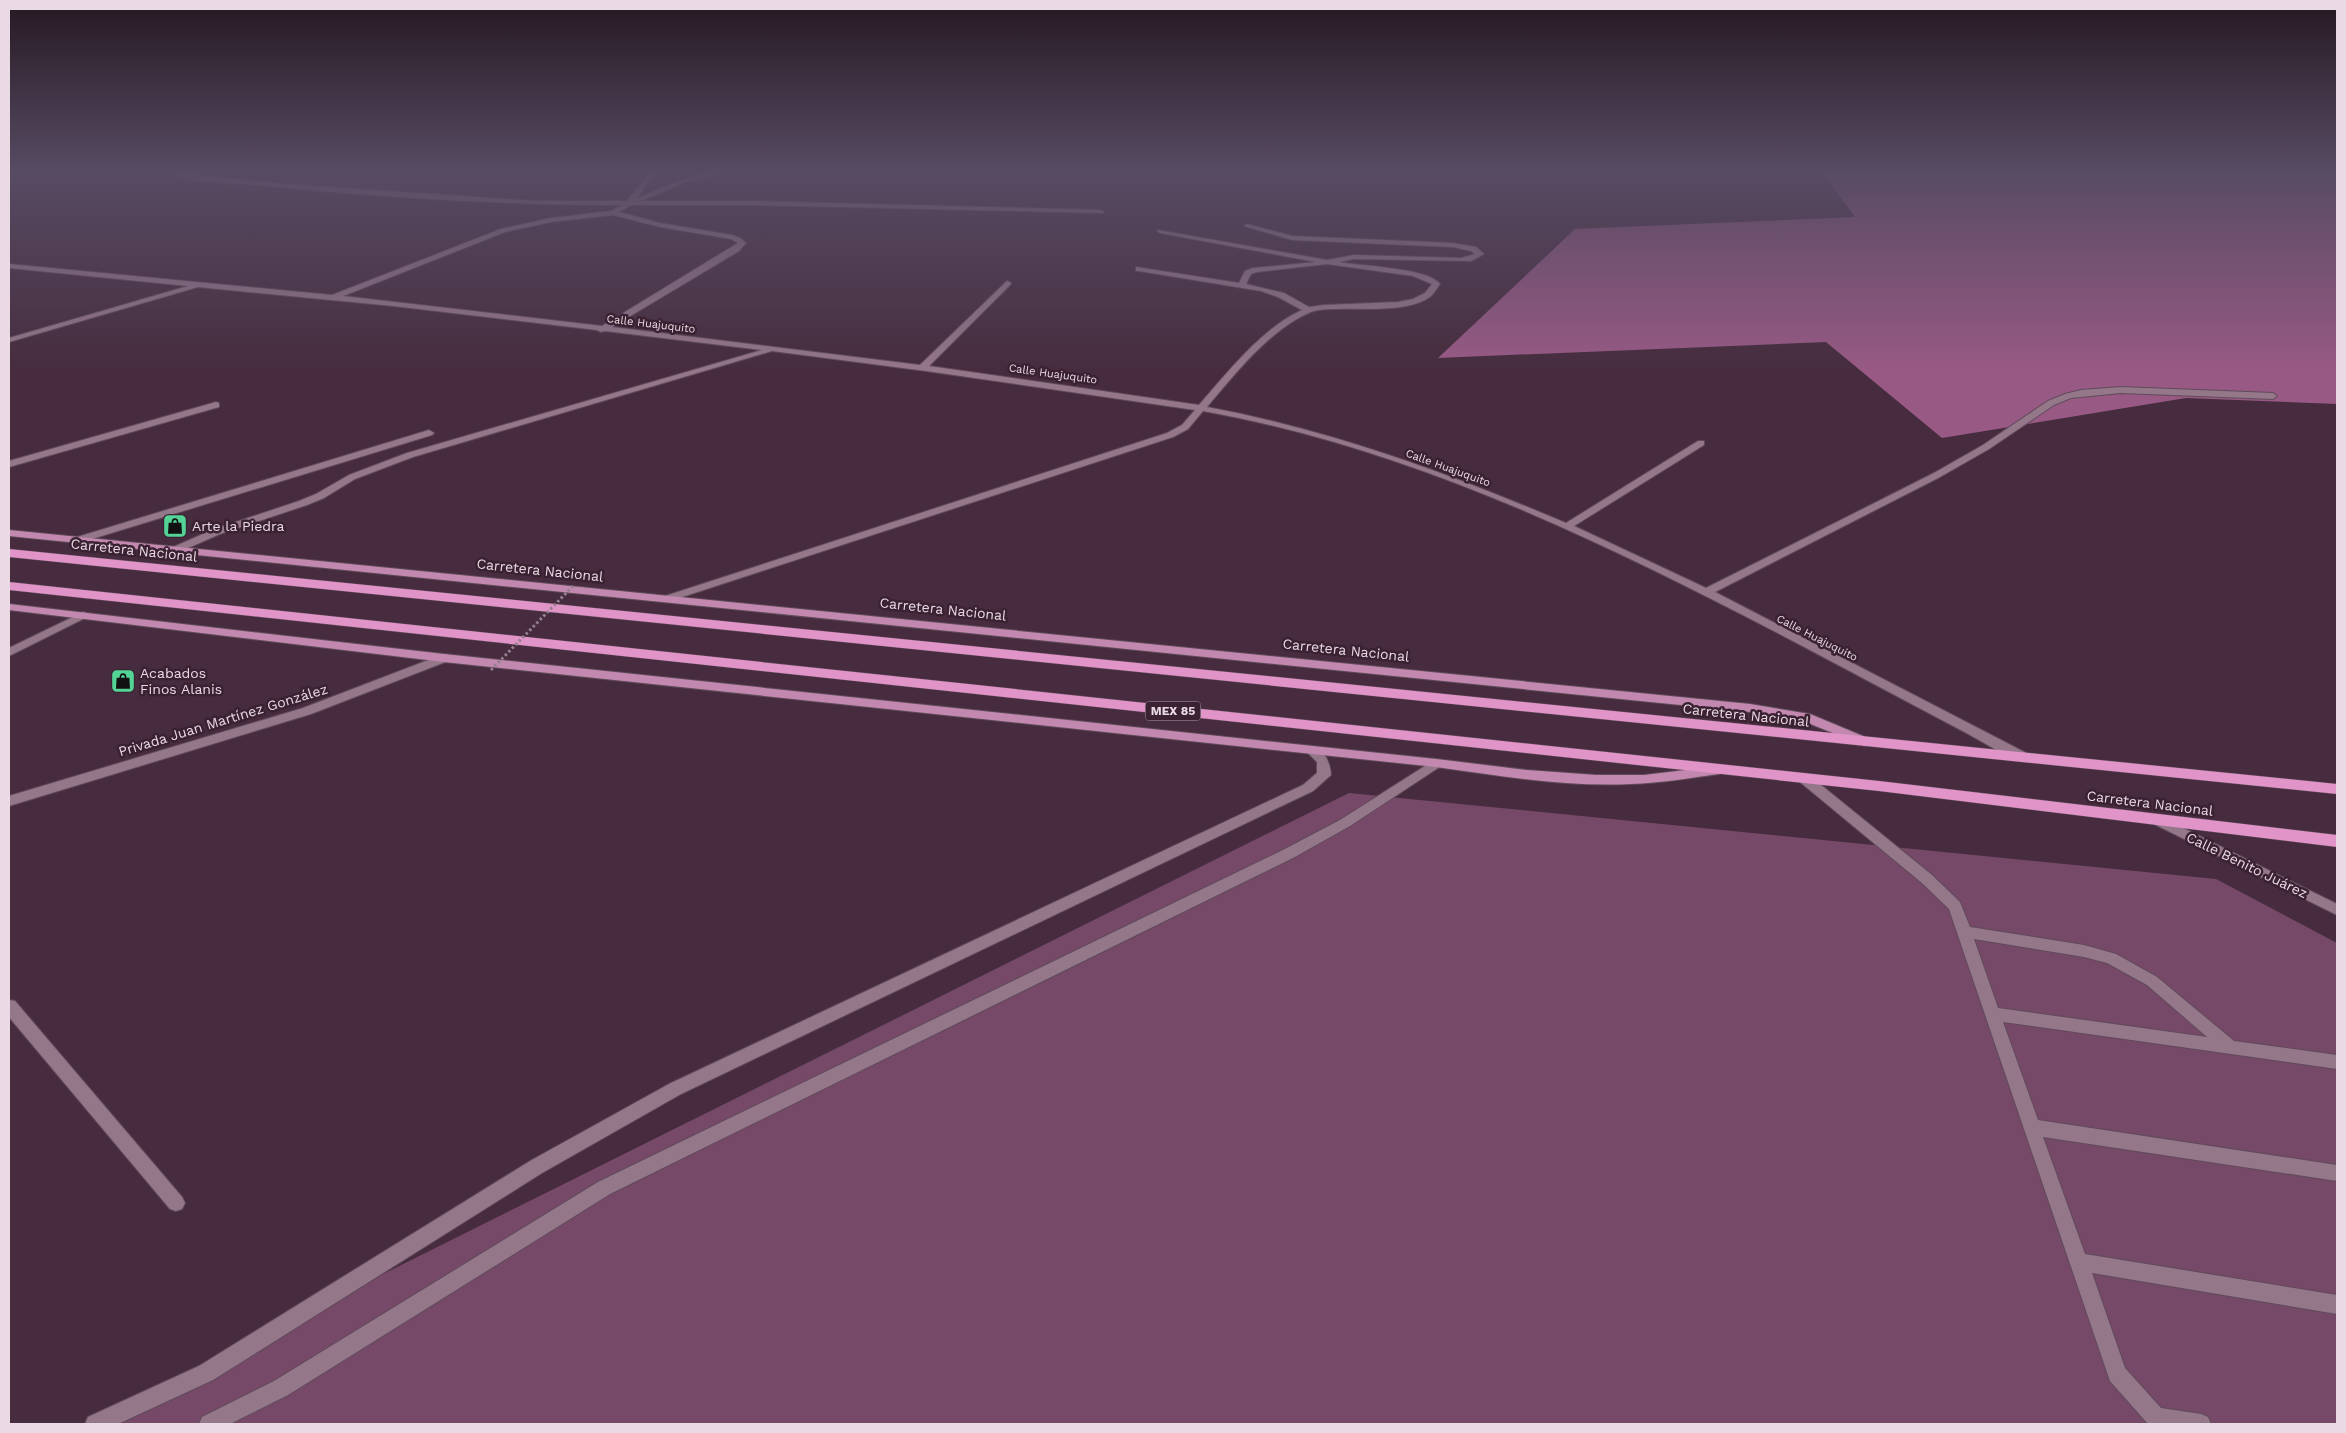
<svg xmlns="http://www.w3.org/2000/svg" width="2346" height="1433" font-family="'Work Sans',sans-serif">
<style>
.green{fill:#754967}
.forest{fill:#985a85}
.lines{fill:none;stroke-linecap:round;stroke-linejoin:round}
.minor-casing{stroke:#604b5a;stroke-width:2}
.major-casing{stroke:#604b5a;stroke-width:2}
.highway-casing{stroke:#604b5a;stroke-width:1}
.minor{fill:#95778a;fill-rule:evenodd}
.major{fill:#c288af;fill-rule:evenodd}
.highway{fill:#e094c7;fill-rule:evenodd}
.path-bridge{stroke:#95808e;stroke-width:3;stroke-dasharray:2.5 2.5;stroke-linecap:butt}
.labels{text-anchor:middle;dominant-baseline:central;stroke-width:5;stroke-linejoin:round;paint-order:stroke}
.far-street-label{font-size:11px;fill:#eadae4;stroke:#3b2233}
.shield{fill:#3b2233;stroke:#b6a3af;stroke-width:1}
.shield-label{font-size:12px;font-weight:bold;fill:#eadae4}
.poi-label{font-size:14px;fill:#eadae4;stroke:#3b2233;text-anchor:start}
.street-label{font-size:14px;fill:#eadae4;stroke:#3b2233}
</style>
<rect width="100%" height="100%" fill="#462c3e"/>
<polygon class="green" points="1349,793 2216,879 2337,943 2337,1424 82,1424"/>
<polygon class="forest" points="1821,171 2337,171 2337,404 2186,398 1942,438 1826,342 1438,358 1575,229 1855,217"/>
<g class="lines">
<defs>
<g id="minor">
<path d="M167,171L285,184L537,201H627L651,171H657L636,199C665,187 696,171 728,171L727,172L686,182L641,201H754L1101,210L1104,212L1103,213L754,205H631L619,212L660,223L732,235L740,238L746,243L739,251L612,327L920,365L1007,281L1011,283L1010,285L929,366L1199,405C1228,372 1261,329 1302,310L1278,297L1261,291L1139,271H1136V267L1239,283L1245,271L1253,268L1316,262L1160,233L1157,231L1158,230L1327,260L1354,255L1461,258L1475,254L1471,251L1453,247L1292,240L1244,226L1247,224L1292,236L1453,243L1476,247L1484,254L1471,261L1354,259L1339,262C1361,266 1428,268 1440,284C1437,288 1434,293 1431,296C1410,313 1363,308 1337,309C1329,309 1319,309 1311,312C1271,328 1234,375 1207,407C1331,430 1450,474 1566,523L1698,441H1704V445L1574,526L1706,588L1934,473L1983,445L2048,401L2065,394L2081,390L2121,387L2273,393L2277,396L2273,399L2121,393L2071,398L2054,405L1989,449L1940,477L1715,592L2030,755L2031,758L2025,762C2003,756 1977,738 1957,728C1902,699 1848,670 1793,641C1608,544 1412,448 1203,411L1188,429L1173,437L670,601H662L660,599L662,597L1167,433L1182,425L1195,410L926,371L772,351L413,457L355,479L324,498L307,505L220,534L179,552H171V548L212,530L299,501L316,494L349,475L407,453L762,350L605,331L601,332L597,330L393,306L198,287L9,342V338L188,286L9,268V264L332,295L501,229L551,218L611,211L622,205C500,205 378,197 257,185C232,183 187,184 167,171ZM613,215L660,227L731,239L738,243L602,326L343,296L505,232L551,222ZM1327,264L1413,276L1432,284L1425,293L1413,299L1398,302L1324,305L1309,307L1284,293L1246,284L1251,274L1257,272Z"/>
<polygon points="216,402 219,403 219,407 9,467 9,461"/>
<polygon points="429,430 434,433 432,435 82,542 74,542 73,540 74,538"/>
<polygon points="83,612 87,613 89,615 87,617 9,656 9,648"/>
<polygon points="444,654 448,655 450,658 448,661 311,714 9,806 9,796 303,708"/>
<path d="M1311,746C1325,750 1330,762 1331,775L1313,791L681,1094L542,1173L213,1380L118,1424H85L88,1417L199,1366L530,1161L669,1084L1303,785L1317,773V762L1305,750Z"/>
<polygon points="1436,759 1443,763 1441,766 1350,826 1293,858 610,1194 288,1395 230,1424 199,1424 202,1417 274,1381 598,1182 1283,850 1340,820"/>
<path d="M1805,775L1810,776L1932,875L1960,902L1970,927L2084,945L2116,954L2157,977L2234,1041L2337,1055V1069L2003,1022L2038,1120L2337,1165V1181L2043,1137L2085,1254L2337,1295V1314L2092,1273L2125,1368L2161,1408L2201,1414L2208,1417L2211,1424H2148L2110,1381L1949,909L1922,883L1800,782L1798,779ZM1974,939L2084,957L2107,963L2147,985L2207,1037L1998,1008Z"/>
<polygon points="2157,815 2337,904 2337,915 2152,823 2150,820 2152,817"/>
<polygon points="9,1000 15,1001 182,1197 185,1203 182,1209 176,1211 170,1209 9,1017"/>
</g>
<g id="major">
<polygon points="9,530 1750,704 1810,714 1870,739 1871,742 1865,746 1803,721 1750,712 9,536"/>
<path d="M9,604L444,654L1436,759L1527,770L1596,775H1644L1719,766L1726,770L1719,774C1690,778 1661,783 1631,784C1566,787 1501,776 1436,767L444,662L9,610Z"/>
</g>
<g id="highway">
<polygon points="9,549 2337,784 2337,794 9,557"/>
<polygon points="9,582 1879,781 2337,835 2337,847 1879,791 9,590"/>
</g>
</defs>
<use href="#minor" class="minor-casing"/>
<use href="#major" class="major-casing"/>
<use href="#highway" class="highway-casing"/>
<use href="#minor" class="minor"/>
<use href="#major" class="major"/>
<use href="#highway" class="highway"/>
<polyline class="path-bridge" points="491,670 573,586"/>
</g>
<linearGradient id="sky" x2="0" y2="1"><stop stop-color="#261822"/><stop offset="0.46" stop-color="#574b63"/><stop offset="1" stop-color="#574b63" stop-opacity="0"/></linearGradient>
<rect width="2346" height="371" fill="url(#sky)"/>
<defs>
<symbol id="shop-square" viewBox="-11 -11 22 22"><rect x="-9" y="-9" width="18" height="18" rx="4" fill="#54d396" stroke="#3b2233"/><path d="M-5-2.5h2.3a2.7 3.5 0 0 1 5.4 0H5L5.5 6h-11ZM-1.5-2.5h3a1.5 2.3 0 0 0-3 0Z" fill="#111"/></symbol>
</defs>
<g fill-rule="evenodd">
<use href="#shop-square" x="161" y="512" width="28" height="28"/>
<use href="#shop-square" x="109" y="667" width="28" height="28"/>
</g>
<g class="labels">
<g class="far-street-label">
<text transform="translate(651 324) rotate(7)">Calle Huajuquito</text>
<text transform="translate(1053 374) rotate(8)">Calle Huajuquito</text>
<text transform="translate(1448 468) rotate(20)">Calle Huajuquito</text>
<text transform="translate(1817 638) rotate(27)">Calle Huajuquito</text>
</g>
<rect class="shield" x="1145.5" y="701.5" width="55" height="19" rx="4"/>
<g class="shield-label">
<text x="1173" y="711">MEX 85</text>
</g>
<g class="poi-label">
<text x="192" y="526">Arte la Piedra</text>
<text x="140" y="673">Acabados<tspan x="140" dy="16">Finos Alanis</tspan></text>
</g>
<g class="street-label">
<text transform="translate(134 550) rotate(6)">Carretera Nacional</text>
<text transform="translate(540 570) rotate(6)">Carretera Nacional</text>
<text transform="translate(943 609) rotate(6)">Carretera Nacional</text>
<text transform="translate(1346 650) rotate(6)">Carretera Nacional</text>
<text transform="translate(1746 715) rotate(6)">Carretera Nacional</text>
<text transform="translate(223 720) rotate(-17)">Privada Juan Martínez González</text>
<text transform="translate(2150 803) rotate(7)">Carretera Nacional</text>
<text transform="translate(2247 865) rotate(26)">Calle Benito Juárez</text>
</g>
</g>
<rect width="2346" height="1433" fill="none" stroke="#eadae4" stroke-width="20"/>
</svg>
